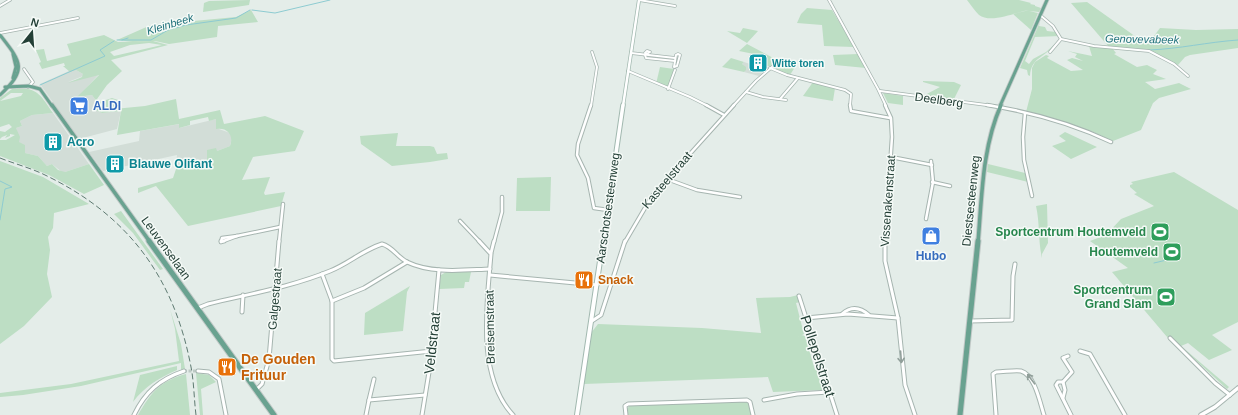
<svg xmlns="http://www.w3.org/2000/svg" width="1238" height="415" font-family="Arial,sans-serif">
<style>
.built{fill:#d2ddd7}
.green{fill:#bddec4;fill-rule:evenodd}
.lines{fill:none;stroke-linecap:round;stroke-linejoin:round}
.stream{stroke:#8dcbd1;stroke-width:1}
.minor-tunnel{stroke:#bdcac5;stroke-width:3;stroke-dasharray:3 1.5;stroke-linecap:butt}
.minor-far2-casing{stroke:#a6b5b0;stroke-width:3.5}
.minor-far1-casing{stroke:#a6b5b0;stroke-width:4.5}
.minor-casing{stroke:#a6b5b0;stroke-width:5}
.tertiary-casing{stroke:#a6b5b0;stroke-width:5.5}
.secondary-far2-casing{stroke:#a2b9b0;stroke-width:4}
.secondary-far1-casing{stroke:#a2b9b0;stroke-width:5.5}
.secondary-casing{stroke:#a2b9b0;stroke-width:6}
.primary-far2-casing{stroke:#c1c9c7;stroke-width:4.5}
.primary-far1-casing{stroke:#c1c9c7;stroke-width:5.5}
.primary-casing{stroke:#c1c9c7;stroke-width:7}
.minor-far2{stroke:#fff;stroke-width:2}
.minor-far1{stroke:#fff;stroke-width:2.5}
.minor{stroke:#fff;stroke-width:3}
.tertiary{stroke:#fff;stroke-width:3.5}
.secondary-far2{stroke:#fff;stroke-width:2.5}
.secondary-far1{stroke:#fff;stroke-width:3.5}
.secondary{stroke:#fff;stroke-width:4}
.primary-far2{stroke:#69a290;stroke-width:3}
.primary-far1{stroke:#69a290;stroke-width:3.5}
.primary{stroke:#69a290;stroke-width:5}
.rail{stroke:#5e7a71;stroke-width:1;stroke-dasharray:6 3;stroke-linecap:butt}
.oneway{stroke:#919f9a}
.labels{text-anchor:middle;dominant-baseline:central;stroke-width:3;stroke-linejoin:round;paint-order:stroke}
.far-culture-label{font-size:10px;font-weight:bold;fill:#0d838f;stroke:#f5faf7;text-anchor:start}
.far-water-label{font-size:11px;font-style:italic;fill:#1e707a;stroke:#f5faf7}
.street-label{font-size:12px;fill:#233f36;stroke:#f5faf7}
.shop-label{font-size:12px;font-weight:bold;fill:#366cbe;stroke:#f5faf7;text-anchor:start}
.culture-label{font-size:12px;font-weight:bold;fill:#0d838f;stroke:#f5faf7;text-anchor:start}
.leisure-label{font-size:12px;font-weight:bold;fill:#27864d;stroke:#f5faf7;text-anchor:end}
.food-label{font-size:12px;font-weight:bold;fill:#c56008;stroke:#f5faf7;text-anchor:start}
.near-street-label{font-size:14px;fill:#233f36;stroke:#f5faf7}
.near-food-label{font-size:14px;font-weight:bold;fill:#c56008;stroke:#f5faf7;text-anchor:start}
</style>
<rect width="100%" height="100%" fill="#e4ede9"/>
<g class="built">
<polygon points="744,62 750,64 769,67 759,76 744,72 746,68 742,64"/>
<polygon points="76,70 83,74 83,76 68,82 99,74 78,97 92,95 100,106 99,111 102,113 121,111 117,129 79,139 40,84 69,71"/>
<polygon points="53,113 89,164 65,172 62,172 52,164 47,166 38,156 25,153 19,142 16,128 22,126 20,121 32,115"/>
<polygon points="216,119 217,126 219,129 230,133 232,138 230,146 217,151 207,161 187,166 176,169 177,155 103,171 89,152 139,141 140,131 180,124 179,128"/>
</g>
<g class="green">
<polygon points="250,0 249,5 203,12 204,3 209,1"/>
<path d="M967,0H1019L1031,3L1030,4L1035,5V6L1041,8L1039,12L1029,11L1038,13L1031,30L1013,14L1029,10C1016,12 991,24 979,15C975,11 971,5 967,0Z"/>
<polygon points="1087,2 1146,44 1148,44 1160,28 1196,30 1238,29 1238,48 1190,55 1185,57 1178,65 1147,50 1109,47 1071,3"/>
<polygon points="807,8 832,10 854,47 824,46 822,25 797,23 801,14"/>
<polygon points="251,10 258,22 218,26 217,37 169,44 155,41 133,42 117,40 151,25 236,17"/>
<path d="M1040,22L1039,26L1045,27L1047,31L1056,32L1060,36L1035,37L1025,61L1029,64L1033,59L1046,52L1055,44C1045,58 1031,57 1030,76L1028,75L1027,70L1020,68Z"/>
<polygon points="743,28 758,31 747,43 727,31 740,33"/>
<path d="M104,35L118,42L153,41L168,45L111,60L122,71L107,85L97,99L100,102L112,98L118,100L114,109L145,106L176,99L179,119L220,110L224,124L265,116L304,131L295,151L253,157L242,180L270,177L264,193L265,195L285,192L281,206L188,226L156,186L138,193V188L173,178L176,169L207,161V150L216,148L217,151L230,146C234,136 228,127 216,129V119L209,121L208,117L190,121V125L179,128V124L117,135L121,111L102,113L96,110L100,106L92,95L77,97L99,75L68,83L82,77L83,74L76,70L70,72L63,66H65L64,63L42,69L39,63L41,62L36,50L44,49L47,61L71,55L67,44ZM149,43L162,45L114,56L110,52L130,45Z"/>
<polygon points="747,44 775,59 776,61 771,66 767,66 766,63 752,60 754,54 739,51"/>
<polygon points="1089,46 1112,48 1116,53 1114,54 1137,67 1147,65 1157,70 1153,74 1166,79 1145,82 1155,89 1179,83 1191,89 1159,98 1153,103 1141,130 1113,141 1091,131 1026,112 1032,89 1032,68 1035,62 1046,55 1049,56 1047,58 1071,71 1083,70 1067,60 1072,58 1083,61 1075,57 1077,54 1068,51 1092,56"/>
<polygon points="858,54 866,68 835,65 833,55"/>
<polygon points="731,58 744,62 742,64 746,67 746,70 744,72 722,67"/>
<polygon points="779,62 781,62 795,67 790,75 774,69 774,67"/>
<polygon points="660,67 674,69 668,88 656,84"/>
<polygon points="923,81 954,82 961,85 953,101 923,96 940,87 923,82"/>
<polygon points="813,82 835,88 833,101 803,96"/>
<path d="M12,89C37,86 40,94 53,113L32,115L20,121L22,126L16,128L20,137L19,142L25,145V153L38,156L47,166L52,164L58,170L65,172L89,164L104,185L84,194L49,175L0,156V140H6L15,135L10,134V136L5,138L7,135L2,137L0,139V131L5,132L12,127L9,124L0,127V101L21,96L23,93H11L0,101V98Z"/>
<polygon points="883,93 903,96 903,105 888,103"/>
<polygon points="1065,132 1097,147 1071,159 1052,146 1066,141 1059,136"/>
<polygon points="398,133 396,146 430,146 434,147 437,154 447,153 448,159 430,162 392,166 361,144 360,136"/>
<polygon points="0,161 43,177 89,204 54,213 53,228 48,237 50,250 47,274 52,297 24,326 0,344"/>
<polygon points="988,164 1025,173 1028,182 987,172"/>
<polygon points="1174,172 1238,210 1238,322 1212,335 1232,350 1209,360 1188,343 1181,346 1229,387 1227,389 1177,343 1173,344 1112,272 1128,268 1090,241 1106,235 1121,219 1154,206 1134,194 1137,193 1130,187 1130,185 1133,184 1131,182"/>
<polygon points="551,177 550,211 516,211 517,178"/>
<path d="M1047,204L1048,243L1042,254V258C1038,241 1040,223 1036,206Z"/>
<polygon points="121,211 163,269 160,270 133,233 114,214"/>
<polygon points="446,272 471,272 469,282 465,282 464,288 439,289 441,275"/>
<polygon points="410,286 407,292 403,331 364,335 365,313"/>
<polygon points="798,295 800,302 796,303 804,334 798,337 802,335 805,336 815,370 820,370 818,374 823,390 773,392 768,377 584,384 591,333 598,324 702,328 761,333 756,298 790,297"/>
<polygon points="170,309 181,344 185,369 181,370 181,363 81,386 23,395 0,397 0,393 71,384 179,361 175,329"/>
<path d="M177,366V370C159,378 145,386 133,402L140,375Z"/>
<polygon points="196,373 209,375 216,382 201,389 203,415 200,415"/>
<path d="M186,374L190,415H138C151,392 160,381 186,374Z"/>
<polygon points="745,401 749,404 753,415 628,415 627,409 630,405"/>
</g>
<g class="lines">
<g class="stream">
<polyline points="252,10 275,13 330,0"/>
<polyline points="117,40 151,40 168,30 186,25 236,18 250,10"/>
<polyline points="122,40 128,38"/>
<path d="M1149,50C1179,49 1208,42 1238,40"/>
<polyline points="40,85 105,56 100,50 114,41"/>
<polyline points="0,181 12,187 5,189 0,220"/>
<polyline points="1154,263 1171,259"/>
</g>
<polyline class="minor-tunnel" points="184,371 198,371"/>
<defs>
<g id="minor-far2">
<polyline points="639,0 675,6"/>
<polyline points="829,0 878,89 886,106"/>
<polyline points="0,6 10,0"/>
<polyline points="1040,15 1053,26 1061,39"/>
<polyline points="0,33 78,18"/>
<polyline points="1061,39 1094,46 1149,51 1174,64 1188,76"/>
<polyline points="1050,52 1061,39"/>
<polyline points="631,53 675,58"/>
<polyline points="645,53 647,51 650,52 645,55 646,58 675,61"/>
<polygon points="678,54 680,55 677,66 674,67 676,55"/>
<polyline points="770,68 787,75 845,90 851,94 850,106"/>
<polyline points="24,69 33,82 28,87"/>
<polyline points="628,71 690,97 708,106"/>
<polyline points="668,89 675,70"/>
<polyline points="880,91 994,106"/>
<polyline points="746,92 763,97 786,100"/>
<polyline points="780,99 798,78"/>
<polyline points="591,106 597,67 592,52"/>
<polyline points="733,106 756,81 779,61"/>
</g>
<g id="minor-far1">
<polyline points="591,105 578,144 577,155 588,178 594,208 608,210"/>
<polyline points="706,105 724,115"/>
<polyline points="850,105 851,111 890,118"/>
<path d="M987,105C1031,112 1071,123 1111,142"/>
<polyline points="1025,113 1023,137 1024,160 1032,196"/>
<polyline points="891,157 932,165"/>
<polyline points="667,179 697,190 740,197"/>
<polyline points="932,182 950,186"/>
<polyline points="926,219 933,182 931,161"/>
<polyline points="460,221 480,242"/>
<polyline points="237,236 280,227"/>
<polyline points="221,242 222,238 237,236"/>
<polyline points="221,242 237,236"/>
<polyline points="279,242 283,204"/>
<polyline points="494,242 502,212 502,197"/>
<polyline points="625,242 652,196 734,105"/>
<polyline points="885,242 892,137 891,118 885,105"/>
</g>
<g id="minor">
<polyline points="221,241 224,241"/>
<path d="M479,241L491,254C487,304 476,375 513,415"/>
<polyline points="885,241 885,261 898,318 905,385 915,415"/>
<polyline points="491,253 494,241"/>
<polyline points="322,274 332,301 332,359 334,361 432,351"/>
<polyline points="490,275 597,285"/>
<polyline points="799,296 837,415"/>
<polyline points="332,301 364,288 407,262"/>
<path d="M198,308L208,304C249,294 291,287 330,271C348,264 363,250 382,244C393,247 397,257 407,262C432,274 463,270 490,269"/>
<polyline points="242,312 243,295"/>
<path d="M842,314C851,306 860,307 869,315"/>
<polyline points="806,318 848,314 898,318"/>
<polyline points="592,321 601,315 625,241"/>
<polyline points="970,321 1012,320 1013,276 1015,264"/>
<polyline points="1170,338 1215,383 1230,395"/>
<polyline points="1080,351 1090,354 1125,415"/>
<polyline points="1068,356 1063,358 1072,372 1063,382 1058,382 1056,385 1071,415"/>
<polyline points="198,371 209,372 219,379 226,415"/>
<polyline points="374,379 369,400 425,395"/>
<polyline points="1063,382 1065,390 1063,398"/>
<polyline points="256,390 262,384 269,359 279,241"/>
<polyline points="764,400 797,394 829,392"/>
<path d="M134,415C145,392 160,379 184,371"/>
<polyline points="366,415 369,400"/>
<polyline points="422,415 430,366 439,270"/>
<polyline points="626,415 625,406 628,404 747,400 750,402 753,415"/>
<path d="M996,415L993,374L996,372C1004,372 1014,370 1021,371C1035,375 1040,403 1044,415"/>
</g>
<polyline id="tertiary" points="1201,415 1215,407 1238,388"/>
<polyline id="secondary-far2" points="623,106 639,0"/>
<polyline id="secondary-far1" points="603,242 623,105"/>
<polyline id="secondary" points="577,415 603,241"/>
<g id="primary-far2">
<path d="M0,35C21,62 28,69 0,95"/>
<polyline points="13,54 16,67 13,78"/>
<polyline points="5,87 29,86 40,89 52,106"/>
<polyline points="1000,106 1047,0"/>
</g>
<g id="primary-far1">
<polyline points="52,105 150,242"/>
<path d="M978,242C982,196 982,148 1001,105"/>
</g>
<g id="primary">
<polyline points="149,241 274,415"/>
<polyline points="960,415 978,241"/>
</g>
</defs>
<use href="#minor-far2" class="minor-far2-casing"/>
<use href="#minor-far1" class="minor-far1-casing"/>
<use href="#minor" class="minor-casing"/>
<use href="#tertiary" class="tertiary-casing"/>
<use href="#secondary-far2" class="secondary-far2-casing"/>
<use href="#secondary-far1" class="secondary-far1-casing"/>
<use href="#secondary" class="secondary-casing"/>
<use href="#primary-far2" class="primary-far2-casing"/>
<use href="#primary-far1" class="primary-far1-casing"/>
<use href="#primary" class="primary-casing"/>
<use href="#minor-far2" class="minor-far2"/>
<use href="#minor-far1" class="minor-far1"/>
<use href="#minor" class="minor"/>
<use href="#tertiary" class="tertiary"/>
<use href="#secondary-far2" class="secondary-far2"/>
<use href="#secondary-far1" class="secondary-far1"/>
<use href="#secondary" class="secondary"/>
<use href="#primary-far2" class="primary-far2"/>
<use href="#primary-far1" class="primary-far1"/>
<use href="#primary" class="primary"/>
<path class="rail" d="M0,158C15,164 31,168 45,175C128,215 174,277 191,367C194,382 194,399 196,415"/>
</g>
<defs><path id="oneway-shaft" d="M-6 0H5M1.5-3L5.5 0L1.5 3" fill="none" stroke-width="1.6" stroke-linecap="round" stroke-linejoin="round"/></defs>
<g class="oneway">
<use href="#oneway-shaft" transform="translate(901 357) rotate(86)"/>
<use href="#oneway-shaft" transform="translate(1031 379) rotate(-127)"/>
</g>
<defs>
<symbol id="building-square" viewBox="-11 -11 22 22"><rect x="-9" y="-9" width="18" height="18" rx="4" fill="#0f9aa8" stroke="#f5faf7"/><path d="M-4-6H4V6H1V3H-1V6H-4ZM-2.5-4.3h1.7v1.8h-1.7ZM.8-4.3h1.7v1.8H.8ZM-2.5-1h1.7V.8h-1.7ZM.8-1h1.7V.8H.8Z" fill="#fff"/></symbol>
<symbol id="supermarket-square" viewBox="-11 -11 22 22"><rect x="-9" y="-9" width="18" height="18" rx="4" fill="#3f7fe0" stroke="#f5faf7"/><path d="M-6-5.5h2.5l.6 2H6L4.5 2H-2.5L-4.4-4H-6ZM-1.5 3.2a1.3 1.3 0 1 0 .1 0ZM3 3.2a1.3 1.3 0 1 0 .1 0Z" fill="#fff"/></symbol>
<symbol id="stadium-square" viewBox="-11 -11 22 22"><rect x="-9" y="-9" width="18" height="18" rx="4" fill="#2e9e5b" stroke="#f5faf7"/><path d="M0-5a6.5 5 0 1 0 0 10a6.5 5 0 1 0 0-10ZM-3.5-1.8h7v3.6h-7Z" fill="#fff"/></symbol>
<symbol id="shop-square" viewBox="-11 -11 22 22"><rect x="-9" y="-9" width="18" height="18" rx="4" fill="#3f7fe0" stroke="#f5faf7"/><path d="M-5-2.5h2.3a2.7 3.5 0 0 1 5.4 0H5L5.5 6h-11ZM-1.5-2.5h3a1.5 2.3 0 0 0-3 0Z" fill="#fff"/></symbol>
<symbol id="restaurant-square" viewBox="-11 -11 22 22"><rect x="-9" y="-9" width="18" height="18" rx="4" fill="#e8710a" stroke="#f5faf7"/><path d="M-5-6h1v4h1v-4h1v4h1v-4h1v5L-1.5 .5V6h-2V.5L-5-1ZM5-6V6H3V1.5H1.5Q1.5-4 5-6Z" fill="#fff"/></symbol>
</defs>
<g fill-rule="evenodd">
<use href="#building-square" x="747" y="52" width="22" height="22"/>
<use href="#supermarket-square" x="68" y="95" width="22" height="22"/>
<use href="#building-square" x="42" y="131" width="22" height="22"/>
<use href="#building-square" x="104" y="153" width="22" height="22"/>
<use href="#stadium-square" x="1149" y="221" width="22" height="22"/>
<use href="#shop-square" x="920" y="225" width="22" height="22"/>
<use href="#stadium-square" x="1161" y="241" width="22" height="22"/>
<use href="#restaurant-square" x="573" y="269" width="22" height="22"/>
<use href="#stadium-square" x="1155" y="286" width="22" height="22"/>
<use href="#restaurant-square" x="216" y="356" width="22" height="22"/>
</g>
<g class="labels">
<g class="far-culture-label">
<text x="772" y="63">Witte toren</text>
</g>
<g class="far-water-label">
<text transform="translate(170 24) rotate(-17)">Kleinbeek</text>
<text transform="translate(1142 39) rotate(1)">Genovevabeek</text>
</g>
<g class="street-label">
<text transform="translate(939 100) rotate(8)">Deelberg</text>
<text transform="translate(667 180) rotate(-50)">Kasteelstraat</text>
<text transform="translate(888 201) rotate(-86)">Vissenakenstraat</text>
<text transform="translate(971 201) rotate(-84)">Diestsesteenweg</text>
<text transform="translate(608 208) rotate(-82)">Aarschotsesteenweg</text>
<text transform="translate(166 248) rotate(54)">Leuvenselaan</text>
<text transform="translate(275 299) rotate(-85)">Galgestraat</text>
<text transform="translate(490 327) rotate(-91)">Breisemstraat</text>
</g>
<g class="shop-label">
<text x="93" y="106">ALDI</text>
<text x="931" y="256" text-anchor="middle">Hubo</text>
</g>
<g class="culture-label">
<text x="67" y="142">Acro</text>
<text x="129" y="164">Blauwe Olifant</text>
</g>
<g class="leisure-label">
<text x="1146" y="232">Sportcentrum Houtemveld</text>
<text x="1158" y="252">Houtemveld</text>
<text x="1152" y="290">Sportcentrum<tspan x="1152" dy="14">Grand Slam</tspan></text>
</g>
<g class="food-label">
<text x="598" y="280">Snack</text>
</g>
<g class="near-street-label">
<text transform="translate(432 343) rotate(-84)">Veldstraat</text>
<text transform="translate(818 356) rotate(72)">Pollepelstraat</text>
</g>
<g class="near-food-label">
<text x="241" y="359">De Gouden<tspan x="241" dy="16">Frituur</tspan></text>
</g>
</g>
<g transform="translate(32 32) rotate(17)" stroke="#f5faf7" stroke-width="3" paint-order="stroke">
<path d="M0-3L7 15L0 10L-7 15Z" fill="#233f36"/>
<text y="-6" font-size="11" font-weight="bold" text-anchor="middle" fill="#233f36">N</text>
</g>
</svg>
